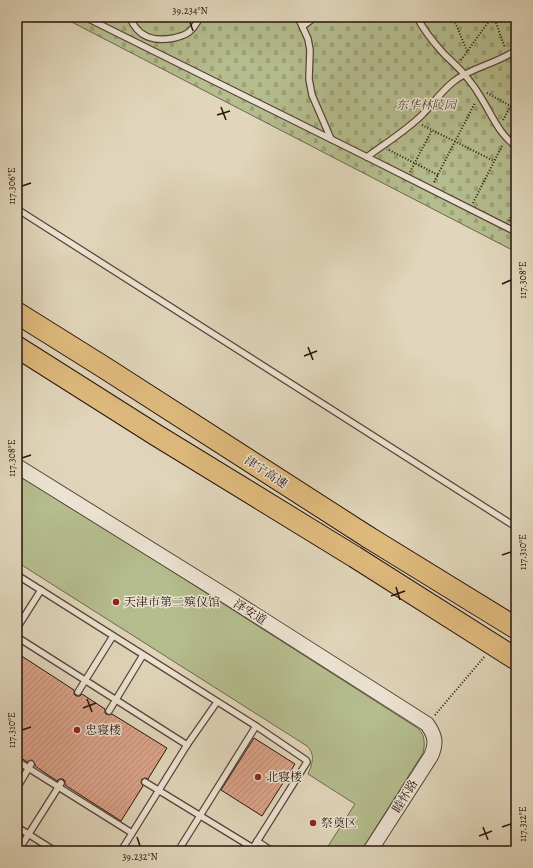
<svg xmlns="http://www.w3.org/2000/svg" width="533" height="868" font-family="Alegreya,'Noto Serif SC',serif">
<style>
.grass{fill:#b5bd8e;stroke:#6f684d}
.cemetery{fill:url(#cemetery-stones);stroke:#6f684d}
.building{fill:url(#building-hatch);stroke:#29140c}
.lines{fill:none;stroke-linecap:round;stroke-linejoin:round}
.service-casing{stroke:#574438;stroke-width:8}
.tertiary-casing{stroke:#574438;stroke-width:16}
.motorway-casing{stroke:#29140c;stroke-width:23}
.path{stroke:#29140c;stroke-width:2;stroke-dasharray:1 2;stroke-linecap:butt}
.service{stroke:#ece4d3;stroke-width:5.5}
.tertiary{stroke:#ece4d3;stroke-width:14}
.motorway{stroke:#e0bb7e;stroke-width:21}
.motorway-bridge-casing{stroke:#29140c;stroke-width:23;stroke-linecap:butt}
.motorway-bridge{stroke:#e0bb7e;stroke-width:21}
.ticks{fill:none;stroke:#29140c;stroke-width:1.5}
.poi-dot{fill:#8f2418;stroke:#ece4d3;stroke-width:1.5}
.labels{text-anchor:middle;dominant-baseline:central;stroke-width:3;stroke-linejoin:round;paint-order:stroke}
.park-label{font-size:12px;font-style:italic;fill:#534733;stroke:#ece4d3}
.street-label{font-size:12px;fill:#29140c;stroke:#ece4d3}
.poi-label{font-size:12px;fill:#29140c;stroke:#ece4d3;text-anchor:start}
.neatline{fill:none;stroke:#29140c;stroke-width:1.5}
.ticks-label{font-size:10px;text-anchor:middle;fill:#29140c}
</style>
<defs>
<pattern id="cemetery-stones" width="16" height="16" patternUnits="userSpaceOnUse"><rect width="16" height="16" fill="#b5bd8e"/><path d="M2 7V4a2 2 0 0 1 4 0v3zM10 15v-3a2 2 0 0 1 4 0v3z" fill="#9ca279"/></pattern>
<pattern id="building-hatch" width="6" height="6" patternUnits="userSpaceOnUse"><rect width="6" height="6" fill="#daa38a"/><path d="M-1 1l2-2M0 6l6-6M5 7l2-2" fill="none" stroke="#bb8b76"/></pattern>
</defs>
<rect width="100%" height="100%" fill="#e1d6bb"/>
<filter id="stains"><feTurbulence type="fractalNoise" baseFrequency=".005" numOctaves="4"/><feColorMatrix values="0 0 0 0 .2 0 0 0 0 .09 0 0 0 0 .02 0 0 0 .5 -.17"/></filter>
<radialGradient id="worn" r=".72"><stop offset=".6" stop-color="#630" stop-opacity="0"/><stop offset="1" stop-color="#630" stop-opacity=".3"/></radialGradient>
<path class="grass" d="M17,472L419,729C425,736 425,744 423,753L361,851H325L355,804L308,774C312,764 316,755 307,746L17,562Z"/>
<polygon class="cemetery" points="62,17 516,17 516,252"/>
<g class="building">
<polygon points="17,653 74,690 74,694 76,696 80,696 82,694 105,709 105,713 106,714 109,715 112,714 167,748 148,779 145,778 142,779 141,782 143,786 121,821 65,785 65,781 63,779 59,779 57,781 35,766 35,764 33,761 31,760 27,762 17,755"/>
<polygon points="254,738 295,764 262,816 221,790"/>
</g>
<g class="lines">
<defs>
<g id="service">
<polyline points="85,17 367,157 516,232"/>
<path d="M130,17C137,37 154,42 174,38C178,37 182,36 186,34C192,31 197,23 200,17"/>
<polyline points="298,17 308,39 310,50 309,79 312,95 331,139"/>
<path d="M417,17C424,31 434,43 444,54C451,61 458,67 464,74C470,81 476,89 480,96C491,113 499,135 516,146"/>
<polyline points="303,26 315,17"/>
<path d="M367,157C386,143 407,130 423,114C433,103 442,91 453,82C471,67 497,64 516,50"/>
<polyline points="17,209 516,527"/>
<polyline points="17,575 256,726 306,760 307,762 251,851"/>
<polyline points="17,628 41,590"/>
<polyline points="17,637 187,745"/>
<polyline points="78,692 113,636"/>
<polyline points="109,711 143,655"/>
<polyline points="17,761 132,833"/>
<polyline points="145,782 253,848"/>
<polyline points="17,788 31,764"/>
<polyline points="17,827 55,851"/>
<polyline points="257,841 272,851"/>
<polyline points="18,851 61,783"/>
<polyline points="121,851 187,745 217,702"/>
<polyline points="178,851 256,726"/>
</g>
<path id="tertiary" d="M17,466L218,591L427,724C435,735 437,743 431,756L370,851"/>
<g id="motorway">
<polyline points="17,313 105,368 368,537"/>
<polyline points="17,347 156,435 355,557"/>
</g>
</defs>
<use href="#service" class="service-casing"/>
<use href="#tertiary" class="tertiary-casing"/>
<use href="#motorway" class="motorway-casing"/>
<g class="path">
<polyline points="453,17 467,51"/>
<polyline points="494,17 505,48"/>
<polyline points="461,60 492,17"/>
<polyline points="487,93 516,109"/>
<polyline points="503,120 516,97"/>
<polyline points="422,125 494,161"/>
<polyline points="389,150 438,175"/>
<polyline points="410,172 432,130"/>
<polyline points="434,182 475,103"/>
<polyline points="473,203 503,144"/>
<polyline points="509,221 516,206"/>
<polyline points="435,715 485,656"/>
</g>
<use href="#service" class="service"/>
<use href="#tertiary" class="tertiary"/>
<use href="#motorway" class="motorway"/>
<defs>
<g id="motorway-bridge">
<polyline points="368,537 516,628"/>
<polyline points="355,557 516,659"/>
</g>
</defs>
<use href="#motorway-bridge" class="motorway-bridge-casing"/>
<use href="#motorway-bridge" class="motorway-bridge"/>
</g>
<path class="ticks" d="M190,22L193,31M221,107L226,120M217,115L230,111M22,186L31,183M502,284L511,280M308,347L313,360M304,356L317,351M22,458L31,455M502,555L511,552M396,587L400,600M391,596L405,591M87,699L92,712M83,708L96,703M22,730L31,727M483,827L488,840M502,827L511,824M479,836L492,831M137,837L140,846"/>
<g class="poi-dot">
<circle cx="116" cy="602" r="4"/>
<circle cx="77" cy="730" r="4"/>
<circle cx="258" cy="777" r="4"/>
<circle cx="313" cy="823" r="4"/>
</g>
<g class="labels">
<g class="park-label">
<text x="426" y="105">东华林陵园</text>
</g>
<g class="street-label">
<text transform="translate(266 472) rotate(33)">津宁高速</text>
<text transform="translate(250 612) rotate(32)">泽安道</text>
<text transform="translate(405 796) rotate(-58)">睦怀路</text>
</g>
<g class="poi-label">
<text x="124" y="602">天津市第二殡仪馆</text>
<text x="85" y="730">忠寝楼</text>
<text x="266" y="777">北寝楼</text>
<text x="321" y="823">祭奠区</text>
</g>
</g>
<rect width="533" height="868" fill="none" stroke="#e1d6bb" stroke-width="44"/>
<rect x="22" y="22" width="489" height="824" class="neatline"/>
<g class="ticks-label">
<text x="190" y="14">39.234°N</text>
<text transform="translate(11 186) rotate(-90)" y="4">117.306°E</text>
<text transform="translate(522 280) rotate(-90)" y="4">117.308°E</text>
<text transform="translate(11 458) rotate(-90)" y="4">117.308°E</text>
<text transform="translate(522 552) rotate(-90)" y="4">117.310°E</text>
<text transform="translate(11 730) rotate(-90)" y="4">117.310°E</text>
<text transform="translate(522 824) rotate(-90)" y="4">117.312°E</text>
<text x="140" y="860">39.232°N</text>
</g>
<rect width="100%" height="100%" filter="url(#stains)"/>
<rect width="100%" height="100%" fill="url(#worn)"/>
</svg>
